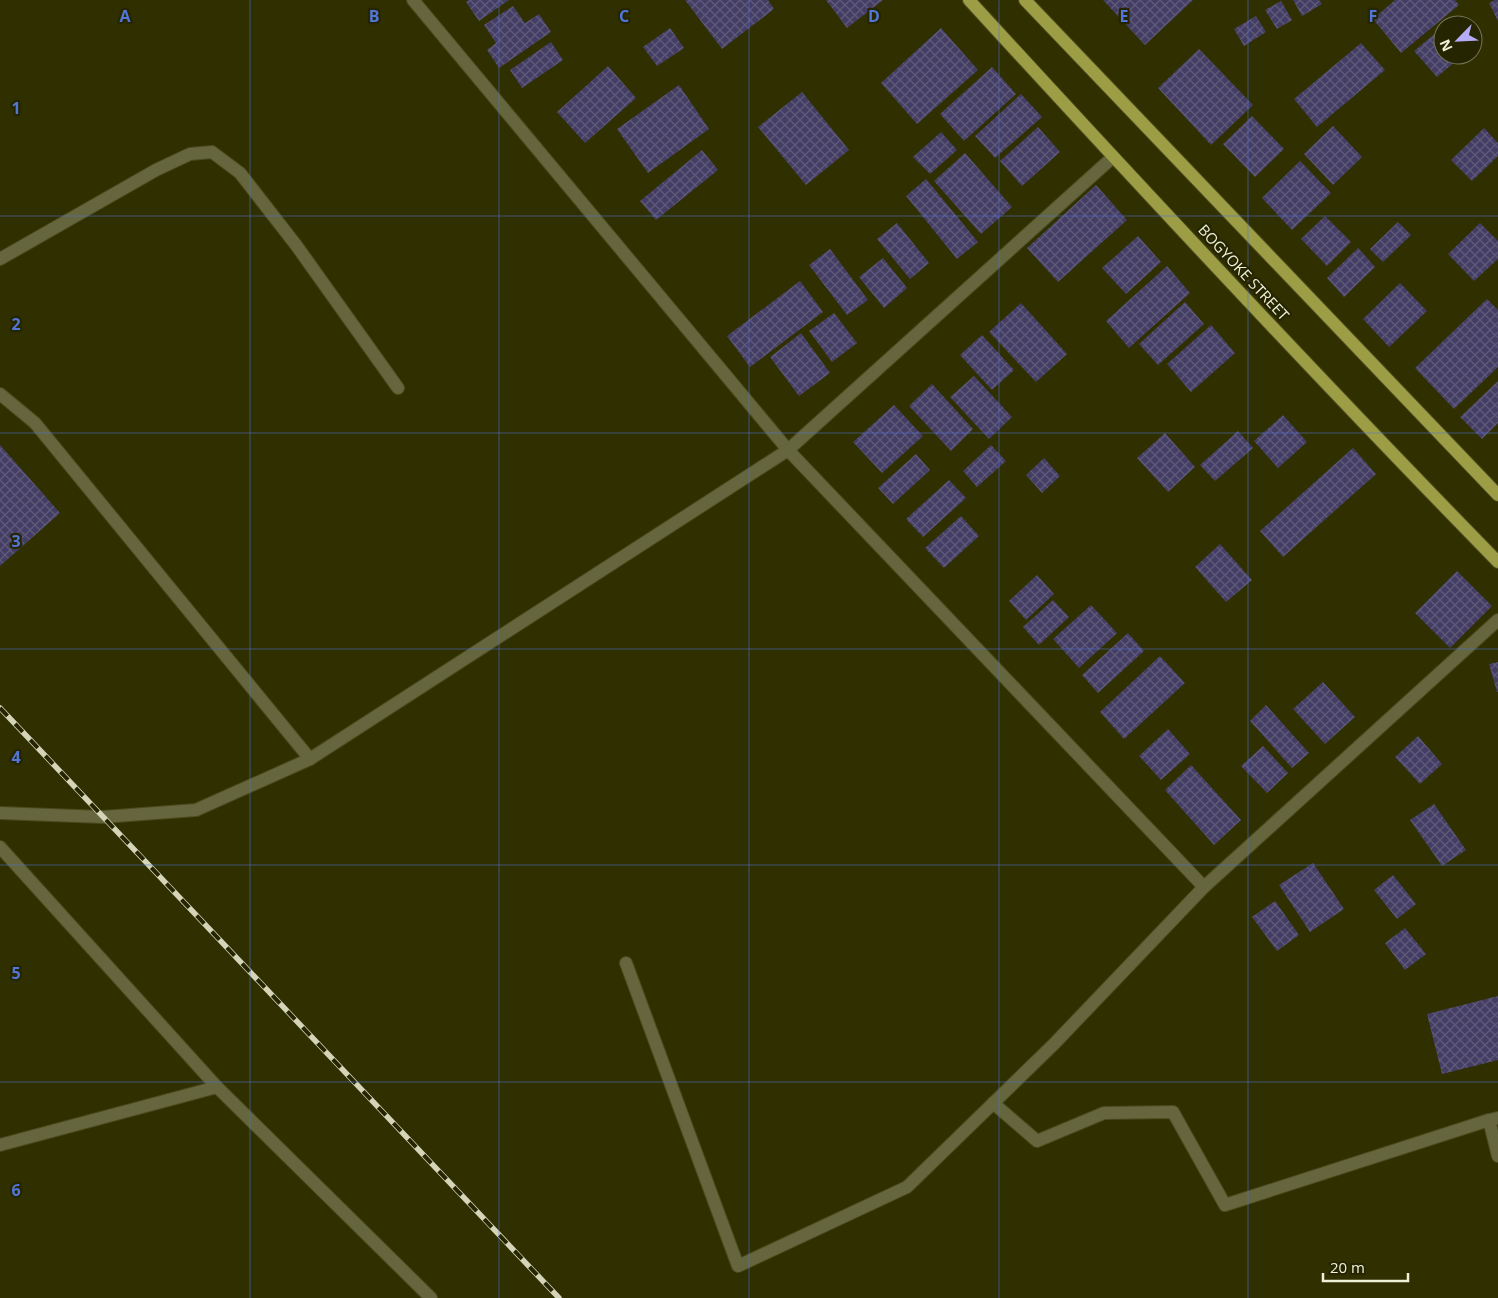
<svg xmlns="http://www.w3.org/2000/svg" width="1498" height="1298" font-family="'Open Sans',sans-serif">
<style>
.building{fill:url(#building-cross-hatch)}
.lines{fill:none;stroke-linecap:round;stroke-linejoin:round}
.service-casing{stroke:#4a4a1e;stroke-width:14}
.minor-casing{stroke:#4a4a1e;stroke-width:14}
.primary-casing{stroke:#4a4a1e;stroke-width:14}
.service{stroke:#65663d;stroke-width:12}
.minor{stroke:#65663d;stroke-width:12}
.primary{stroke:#9c9d45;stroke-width:12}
.rail-casing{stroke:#d3d4b8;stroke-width:5.5}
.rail{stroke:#252502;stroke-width:4;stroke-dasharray:11;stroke-linecap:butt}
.grid{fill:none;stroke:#5176d8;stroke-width:1;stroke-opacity:0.55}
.labels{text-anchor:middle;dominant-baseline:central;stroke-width:4.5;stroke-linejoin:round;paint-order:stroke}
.street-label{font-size:15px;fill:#eef0d7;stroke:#252502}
.grid-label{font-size:16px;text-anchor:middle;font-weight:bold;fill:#5176d8;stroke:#252502;stroke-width:4.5;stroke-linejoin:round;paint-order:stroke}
</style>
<defs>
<pattern id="building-cross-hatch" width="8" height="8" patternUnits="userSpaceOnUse" patternTransform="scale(1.25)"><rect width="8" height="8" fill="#443e65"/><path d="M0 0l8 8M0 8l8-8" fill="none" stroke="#5f5a7a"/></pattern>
</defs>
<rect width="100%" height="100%" fill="#2f2f00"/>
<g class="building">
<polygon points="469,0 509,0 479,21 466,2"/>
<polygon points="685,0 768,0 774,9 722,49"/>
<polygon points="826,0 883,0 847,28"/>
<polygon points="1103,0 1193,0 1145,45"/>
<polygon points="1293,0 1319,0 1322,4 1302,16"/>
<polygon points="1395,0 1455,0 1459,5 1401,53 1373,19"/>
<polygon points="1495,0 1498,0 1498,21 1489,3"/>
<polygon points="1281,1 1292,20 1277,29 1265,10"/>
<polygon points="513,6 525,23 539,14 551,32 499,68 487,50 496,43 484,25"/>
<polygon points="1256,16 1266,32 1244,46 1234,29"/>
<polygon points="1443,27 1443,55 1463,55 1437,77 1414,51"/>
<polygon points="670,28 684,48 657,66 643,47"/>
<polygon points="941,28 978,70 917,124 881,83"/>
<polygon points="551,42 563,60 522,88 510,70"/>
<polygon points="1361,43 1385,70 1317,127 1294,99"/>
<polygon points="1199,49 1253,105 1211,145 1158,88"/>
<polygon points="608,66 636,98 585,143 557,112"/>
<polygon points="992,67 1016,94 964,141 940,114"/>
<polygon points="679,85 709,129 648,173 617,129"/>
<polygon points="802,92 849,150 806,185 758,127"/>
<polygon points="1021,94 1042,117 995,158 975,136"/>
<polygon points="1252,116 1284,149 1255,177 1223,144"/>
<polygon points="1333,126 1362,157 1333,185 1304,154"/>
<polygon points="1038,127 1060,152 1022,186 1000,161"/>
<polygon points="1484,128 1498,143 1498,156 1472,181 1451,160"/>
<polygon points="941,132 957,150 930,174 913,157"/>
<polygon points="702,150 718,170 656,220 640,201"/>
<polygon points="965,153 1012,207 981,234 934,181"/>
<polygon points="1300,161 1331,193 1292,230 1262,198"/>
<polygon points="926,179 978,242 957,259 906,196"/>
<polygon points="1096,185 1127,220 1058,282 1027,248"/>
<polygon points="1325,216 1351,242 1327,266 1301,239"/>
<polygon points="1398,222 1411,235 1383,262 1370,249"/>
<polygon points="897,223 929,263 910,279 877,239"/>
<polygon points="1480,223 1498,241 1498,259 1474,281 1448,254"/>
<polygon points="1138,236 1161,262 1126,294 1102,268"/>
<polygon points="1358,248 1375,267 1344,297 1327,278"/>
<polygon points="830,249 868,300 847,315 809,265"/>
<polygon points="883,258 907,288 884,308 859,277"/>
<polygon points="1167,266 1190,293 1129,348 1106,321"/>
<polygon points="800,281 823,312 750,367 727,336"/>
<polygon points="1400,283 1427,311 1389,347 1363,319"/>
<polygon points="1487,299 1498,310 1498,367 1454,409 1415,368"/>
<polygon points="1185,302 1204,324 1158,365 1139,344"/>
<polygon points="1021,303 1067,354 1036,382 989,332"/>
<polygon points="834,313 857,343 832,362 809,331"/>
<polygon points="1211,325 1235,353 1191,392 1167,364"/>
<polygon points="801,333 830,373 799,396 770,357"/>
<polygon points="982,335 1014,370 992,390 960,355"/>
<polygon points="974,376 1012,417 989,439 950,397"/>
<polygon points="1498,381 1498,423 1482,439 1460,417"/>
<polygon points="932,384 973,429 951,451 909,406"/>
<polygon points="894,405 923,436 882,473 853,442"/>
<polygon points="1283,415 1307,442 1278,468 1254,441"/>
<polygon points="1238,431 1253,448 1215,481 1200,465"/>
<polygon points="1165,433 1195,467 1168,492 1137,458"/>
<polygon points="0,445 60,513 0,566"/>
<polygon points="991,445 1006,461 977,487 963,471"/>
<polygon points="1353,448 1376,474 1283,557 1260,531"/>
<polygon points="916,454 930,470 893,504 878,488"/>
<polygon points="1044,458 1060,476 1042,493 1026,475"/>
<polygon points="949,480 966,498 923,537 906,519"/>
<polygon points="961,516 979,536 944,568 925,548"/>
<polygon points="1220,544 1252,580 1226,602 1195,567"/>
<polygon points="1457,571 1492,606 1450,648 1415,613"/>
<polygon points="1037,575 1054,594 1026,620 1009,601"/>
<polygon points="1053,600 1069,617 1039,645 1023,627"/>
<polygon points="1091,605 1117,633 1079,668 1053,639"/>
<polygon points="1128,633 1144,651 1098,693 1082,675"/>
<polygon points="1160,656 1185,683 1124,739 1100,712"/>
<polygon points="1498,662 1498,692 1497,692 1489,664"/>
<polygon points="1323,682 1355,717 1325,744 1293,709"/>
<polygon points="1266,705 1309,753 1292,768 1250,721"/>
<polygon points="1168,729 1190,754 1161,780 1139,756"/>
<polygon points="1418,736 1442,764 1420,784 1395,757"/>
<polygon points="1263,746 1288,773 1267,793 1241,766"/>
<polygon points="1191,765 1241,820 1214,845 1165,790"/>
<polygon points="1434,804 1466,850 1442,866 1410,820"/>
<polygon points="1313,863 1344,909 1310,932 1279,885"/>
<polygon points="1393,875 1416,904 1397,919 1374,890"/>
<polygon points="1275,901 1299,935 1277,951 1252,917"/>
<polygon points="1405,928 1426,954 1405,970 1385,943"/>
<polygon points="1498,996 1498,1060 1442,1074 1427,1014"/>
</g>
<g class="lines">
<defs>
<g id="service">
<polyline points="0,259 156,170 190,154 212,152 240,173 296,245 398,388"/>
<polyline points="0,394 35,423 310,759"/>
<polyline points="993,1103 1037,1141 1104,1113 1173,1112 1225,1205 1489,1120"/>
</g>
<g id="minor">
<polyline points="413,0 788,450 1204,887"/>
<polyline points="0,813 103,817 196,810 310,759 788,450 1113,157"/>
<polyline points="0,847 217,1087 431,1298"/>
<polyline points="626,963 738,1266 907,1187 1054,1044 1204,887 1498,620"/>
<polyline points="1498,1118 1489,1120 1498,1156"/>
<polyline points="0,1145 217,1087"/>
</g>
<g id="primary">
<path d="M969,0C1143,190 1318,378 1498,562"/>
<polyline points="1025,0 1498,495"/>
</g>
</defs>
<use href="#service" class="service-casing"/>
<use href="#minor" class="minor-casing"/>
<use href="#primary" class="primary-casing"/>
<use href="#service" class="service"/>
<use href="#minor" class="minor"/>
<use href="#primary" class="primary"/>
<defs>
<polyline id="rail" points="0,708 559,1298"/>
</defs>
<use href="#rail" class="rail-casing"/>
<use href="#rail" class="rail"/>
</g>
<path class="grid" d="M250,0V1298M499,0V1298M749,0V1298M999,0V1298M1248,0V1298M0,216H1498M0,433H1498M0,649H1498M0,865H1498M0,1082H1498"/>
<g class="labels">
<g class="street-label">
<text transform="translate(1244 272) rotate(47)">BOGYOKE STREET</text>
</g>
</g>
<g class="grid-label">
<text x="125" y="22">A</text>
<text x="374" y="22">B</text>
<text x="624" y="22">C</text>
<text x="874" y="22">D</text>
<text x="1124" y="22">E</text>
<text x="1373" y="22">F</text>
<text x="16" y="114">1</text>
<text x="16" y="330">2</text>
<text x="16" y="547">3</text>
<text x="16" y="763">4</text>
<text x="16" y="979">5</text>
<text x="16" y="1196">6</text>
</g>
<g transform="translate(1458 40) rotate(246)"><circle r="24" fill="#252502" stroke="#757657"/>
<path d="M0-4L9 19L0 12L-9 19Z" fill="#b6acf8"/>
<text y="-8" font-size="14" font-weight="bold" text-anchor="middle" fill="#eef0d7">N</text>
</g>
<path d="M1323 1273v8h85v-8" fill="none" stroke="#eef0d7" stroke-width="2.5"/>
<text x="1330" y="1273" font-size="15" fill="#eef0d7" stroke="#252502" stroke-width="4" paint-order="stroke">20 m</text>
</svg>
